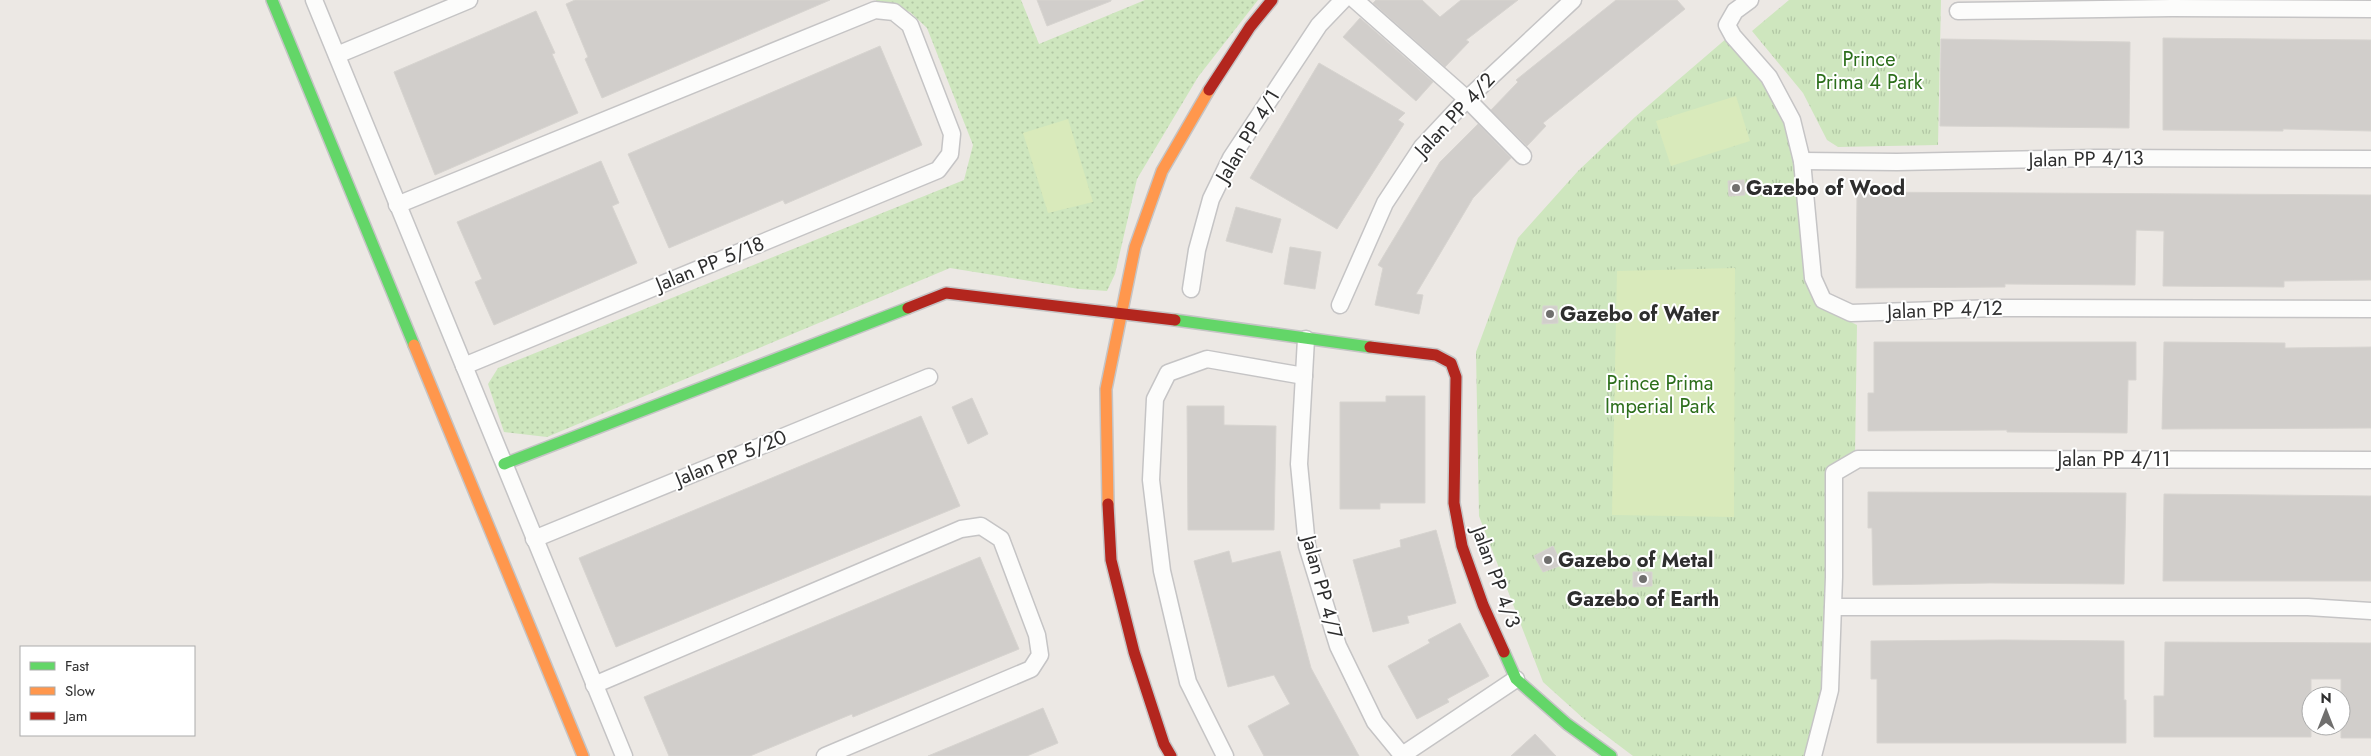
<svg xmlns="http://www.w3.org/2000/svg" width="2371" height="756" font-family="Jost,sans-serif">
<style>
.grass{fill:url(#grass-dots)}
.park{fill:url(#park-tufts)}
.pitch{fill:#d9eabb}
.building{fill:#d1cecb;stroke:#d7d4d0}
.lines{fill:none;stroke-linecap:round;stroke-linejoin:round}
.street-casing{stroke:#c5c4c5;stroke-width:19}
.fast-casing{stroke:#c5c4c5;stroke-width:14}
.slow-casing{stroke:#c5c4c5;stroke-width:14}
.jam-casing{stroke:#c5c4c5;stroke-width:14}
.street{stroke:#fcfcfb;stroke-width:16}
.fast{stroke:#63d668;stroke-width:11}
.slow{stroke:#ff974d;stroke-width:11}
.jam{stroke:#b3261e;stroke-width:11}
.poi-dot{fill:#706f6e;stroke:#fff;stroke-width:2}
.labels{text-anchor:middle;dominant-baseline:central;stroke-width:4;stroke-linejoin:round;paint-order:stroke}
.park-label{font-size:20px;fill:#2c6e1b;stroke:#fff}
.street-label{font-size:20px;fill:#2e2e2e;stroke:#fff}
.poi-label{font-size:20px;font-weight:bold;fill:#2e2e2e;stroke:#fff;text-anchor:start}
</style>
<defs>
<pattern id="grass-dots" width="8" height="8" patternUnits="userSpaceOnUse" patternTransform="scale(1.25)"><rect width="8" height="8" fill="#cee6be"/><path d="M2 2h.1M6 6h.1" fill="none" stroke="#b1c6a4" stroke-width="1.8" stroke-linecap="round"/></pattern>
<pattern id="park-tufts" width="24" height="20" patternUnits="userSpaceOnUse" patternTransform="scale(1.25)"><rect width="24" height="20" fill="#cee6be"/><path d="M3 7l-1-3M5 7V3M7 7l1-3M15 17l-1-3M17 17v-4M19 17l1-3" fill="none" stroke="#b1c6a4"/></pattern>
</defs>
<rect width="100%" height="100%" fill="#ece8e4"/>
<polygon class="grass" points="876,0 1021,0 1039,44 1145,0 1258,0 1198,77 1137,179 1115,274 1107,291 1079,289 950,268 547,437 504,432 488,384 498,368 964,180 973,145 927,28 910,12 877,3"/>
<g class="park">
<polygon points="1789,0 1941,0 1938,145 1838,147 1827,140 1803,93 1752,31"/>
<polygon points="1727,38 1766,79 1789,119 1795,158 1804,267 1823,308 1857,325 1855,456 1825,478 1825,701 1811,756 1633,756 1584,719 1543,682 1479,516 1476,352 1518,238 1578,171 1635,117"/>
</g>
<g class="pitch">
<polygon points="1736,96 1750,141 1671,166 1656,121"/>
<polygon points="1068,119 1093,202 1048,213 1023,133"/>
<polygon points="1735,268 1734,517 1612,515 1617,271"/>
</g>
<g class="building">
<polygon points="575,0 830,0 602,98 585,59 588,57 566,4"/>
<polygon points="1037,0 1111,0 1111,1 1047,26"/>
<polygon points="1376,0 1422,0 1440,17 1461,0 1518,0 1466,40 1469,42 1445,67 1373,3"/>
<polygon points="1616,0 1677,0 1685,9 1543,123 1546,126 1527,146 1491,110 1518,82 1516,80"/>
<polygon points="536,11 555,53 552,54 578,113 435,175 394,72"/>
<polygon points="1360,18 1433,82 1416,101 1343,37"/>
<polygon points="2163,38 2371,40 2371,131 2283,129 2283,131 2163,130"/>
<polygon points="1941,39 2130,42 2129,128 1940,126"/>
<polygon points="880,46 922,145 785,204 783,200 669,248 628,154"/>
<polygon points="1319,63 1405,113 1398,120 1404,124 1337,229 1250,178"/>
<polygon points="1478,124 1511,158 1473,198 1416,294 1423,295 1419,314 1375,305 1383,268 1378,265 1440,162"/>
<polygon points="601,161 619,203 612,206 637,263 494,325 475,282 482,279 457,222"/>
<polygon points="1744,180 1745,195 1729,196 1728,181"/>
<polygon points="1857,192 2371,195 2371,280 2284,281 2284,287 2163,286 2164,231 2136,230 2135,285 2005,284 2005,287 1856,288"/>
<polygon points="1236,207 1281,219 1272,253 1226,241"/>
<polygon points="1290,247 1321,252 1315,289 1284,284"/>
<polygon points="1543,306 1557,306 1558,323 1542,324"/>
<polygon points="1874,342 2136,342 2136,380 2128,380 2127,433 2007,432 2007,430 1868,431 1868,393 1874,393"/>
<polygon points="2164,342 2285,343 2285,348 2371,347 2371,428 2162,429"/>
<polygon points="1386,396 1425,396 1425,503 1380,503 1380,509 1340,509 1340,402 1386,402"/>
<polygon points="972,398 988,434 968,444 952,407"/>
<polygon points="1187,406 1224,406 1224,425 1276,426 1274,530 1188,530"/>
<polygon points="921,416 960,506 616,647 579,558"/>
<polygon points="1868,492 2126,493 2124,584 1989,583 1873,585 1872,528 1868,528"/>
<polygon points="2164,494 2371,496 2371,581 2163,581"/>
<polygon points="1436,530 1456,603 1407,616 1409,623 1373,632 1353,560 1401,547 1400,540"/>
<polygon points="1553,546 1562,565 1543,572 1534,556"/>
<polygon points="1229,551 1232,563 1280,551 1311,668 1359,756 1264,756 1248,726 1290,704 1274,675 1228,687 1194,561"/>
<polygon points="980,557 1019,649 853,717 852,714 750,756 669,756 644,697"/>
<polygon points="1633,572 1652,572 1652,586 1633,587"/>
<polygon points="1460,623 1489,676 1447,699 1449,702 1417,719 1388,666 1430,643 1428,640"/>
<polygon points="2004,640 2124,641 2124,700 2126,700 2126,743 1877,743 1877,679 1871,679 1871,641"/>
<polygon points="2165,642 2371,643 2371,738 2341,738 2341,679 2311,679 2311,737 2154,737 2154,696 2164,696"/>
<polygon points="1043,708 1058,743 1027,756 928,756"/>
<polygon points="1535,734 1556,756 1511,756"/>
</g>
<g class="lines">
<defs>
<g id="street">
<polyline points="314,0 624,756"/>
<polyline points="1355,0 1467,99 1523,156"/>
<polyline points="1750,0 1735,11 1727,25 1733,36 1769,77 1792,120 1802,161 1813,278 1823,300 1851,313 1995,308 2371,309"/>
<polyline points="1958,11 2172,8 2371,9"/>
<polyline points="337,55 469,0"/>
<polyline points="1802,161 1897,162 2095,158 2371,159"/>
<polyline points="397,205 875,10 894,12 910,25 952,134 950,154 938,170 464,366"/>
<polyline points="1191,289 1197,250 1211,199 1231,158 1319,25 1343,0"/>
<polyline points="1340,305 1385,203 1422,147 1467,99 1573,0"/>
<polyline points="1306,339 1299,464 1307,546 1338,646 1375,722 1403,756"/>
<polyline points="534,539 929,377"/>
<polyline points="1833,607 2308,607 2371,611"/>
<polyline points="594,685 961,529 981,526 1001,539 1037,635 1040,655 1031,669 825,756"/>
<polyline points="1225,756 1188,682 1162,571 1151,480 1155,399 1168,373 1207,359 1304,376"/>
<polyline points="1401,756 1516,679"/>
<polyline points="1813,756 1830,690 1834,577 1834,473 1858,459 2371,460"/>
</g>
<g id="fast">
<polyline points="272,0 414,345"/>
<polyline points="1175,320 1370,347"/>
<polyline points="504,464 908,308"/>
<polyline points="1504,652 1516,679 1567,724 1611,756"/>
</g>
<g id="slow">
<polyline points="414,345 583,756"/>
<polyline points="1108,504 1106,389 1135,247 1162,171 1209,90"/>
</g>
<g id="jam">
<polyline points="1209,90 1250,27 1272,0"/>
<polyline points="908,308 946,293 1175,320"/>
<polyline points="1370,347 1436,355 1451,363 1456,377 1454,503 1462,546 1483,605 1504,652"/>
<polyline points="1108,504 1111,560 1134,652 1164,744 1171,756"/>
</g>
</defs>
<use href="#street" class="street-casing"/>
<use href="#fast" class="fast-casing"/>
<use href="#slow" class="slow-casing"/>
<use href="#jam" class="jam-casing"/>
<use href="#street" class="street"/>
<use href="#fast" class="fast"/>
<use href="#slow" class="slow"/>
<use href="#jam" class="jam"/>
</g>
<g class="poi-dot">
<circle cx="1736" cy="188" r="5"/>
<circle cx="1550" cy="314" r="5"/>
<circle cx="1548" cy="560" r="5"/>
<circle cx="1643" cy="579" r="5"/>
</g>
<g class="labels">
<g class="park-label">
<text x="1869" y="59">Prince<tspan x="1869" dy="23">Prima 4 Park</tspan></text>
<text x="1660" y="383">Prince Prima<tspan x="1660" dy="23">Imperial Park</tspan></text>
</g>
<g class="street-label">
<text transform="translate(1455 115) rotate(-47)">Jalan PP 4/2</text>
<text transform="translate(1248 136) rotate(-59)">Jalan PP 4/1</text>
<text transform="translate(2086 159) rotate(-1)">Jalan PP 4/13</text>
<text transform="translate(710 264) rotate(-22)">Jalan PP 5/18</text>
<text transform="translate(1945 310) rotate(-2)">Jalan PP 4/12</text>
<text transform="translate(731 458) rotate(-22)">Jalan PP 5/20</text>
<text x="2114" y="459">Jalan PP 4/11</text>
<text transform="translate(1496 577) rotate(70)">Jalan PP 4/3</text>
<text transform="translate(1322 587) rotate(75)">Jalan PP 4/7</text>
</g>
<g class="poi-label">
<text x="1746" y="188">Gazebo of Wood</text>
<text x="1560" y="314">Gazebo of Water</text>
<text x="1558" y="560">Gazebo of Metal</text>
<text x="1643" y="599" text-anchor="middle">Gazebo of Earth</text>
</g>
</g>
<rect x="20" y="646" width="175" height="90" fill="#ffffff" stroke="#ababab"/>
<rect x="30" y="662" width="25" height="8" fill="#63d668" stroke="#ababab"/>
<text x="65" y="671" font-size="15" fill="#2e2e2e">Fast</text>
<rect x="30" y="687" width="25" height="8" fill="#ff974d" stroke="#ababab"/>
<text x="65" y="696" font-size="15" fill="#2e2e2e">Slow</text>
<rect x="30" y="712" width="25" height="8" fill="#b3261e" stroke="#ababab"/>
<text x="65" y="721" font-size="15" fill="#2e2e2e">Jam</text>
<g transform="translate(2326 711)"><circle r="24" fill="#ffffff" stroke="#ababab"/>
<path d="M0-4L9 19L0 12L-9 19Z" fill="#706f6e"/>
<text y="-8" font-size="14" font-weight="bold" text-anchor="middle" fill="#2e2e2e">N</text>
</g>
</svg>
